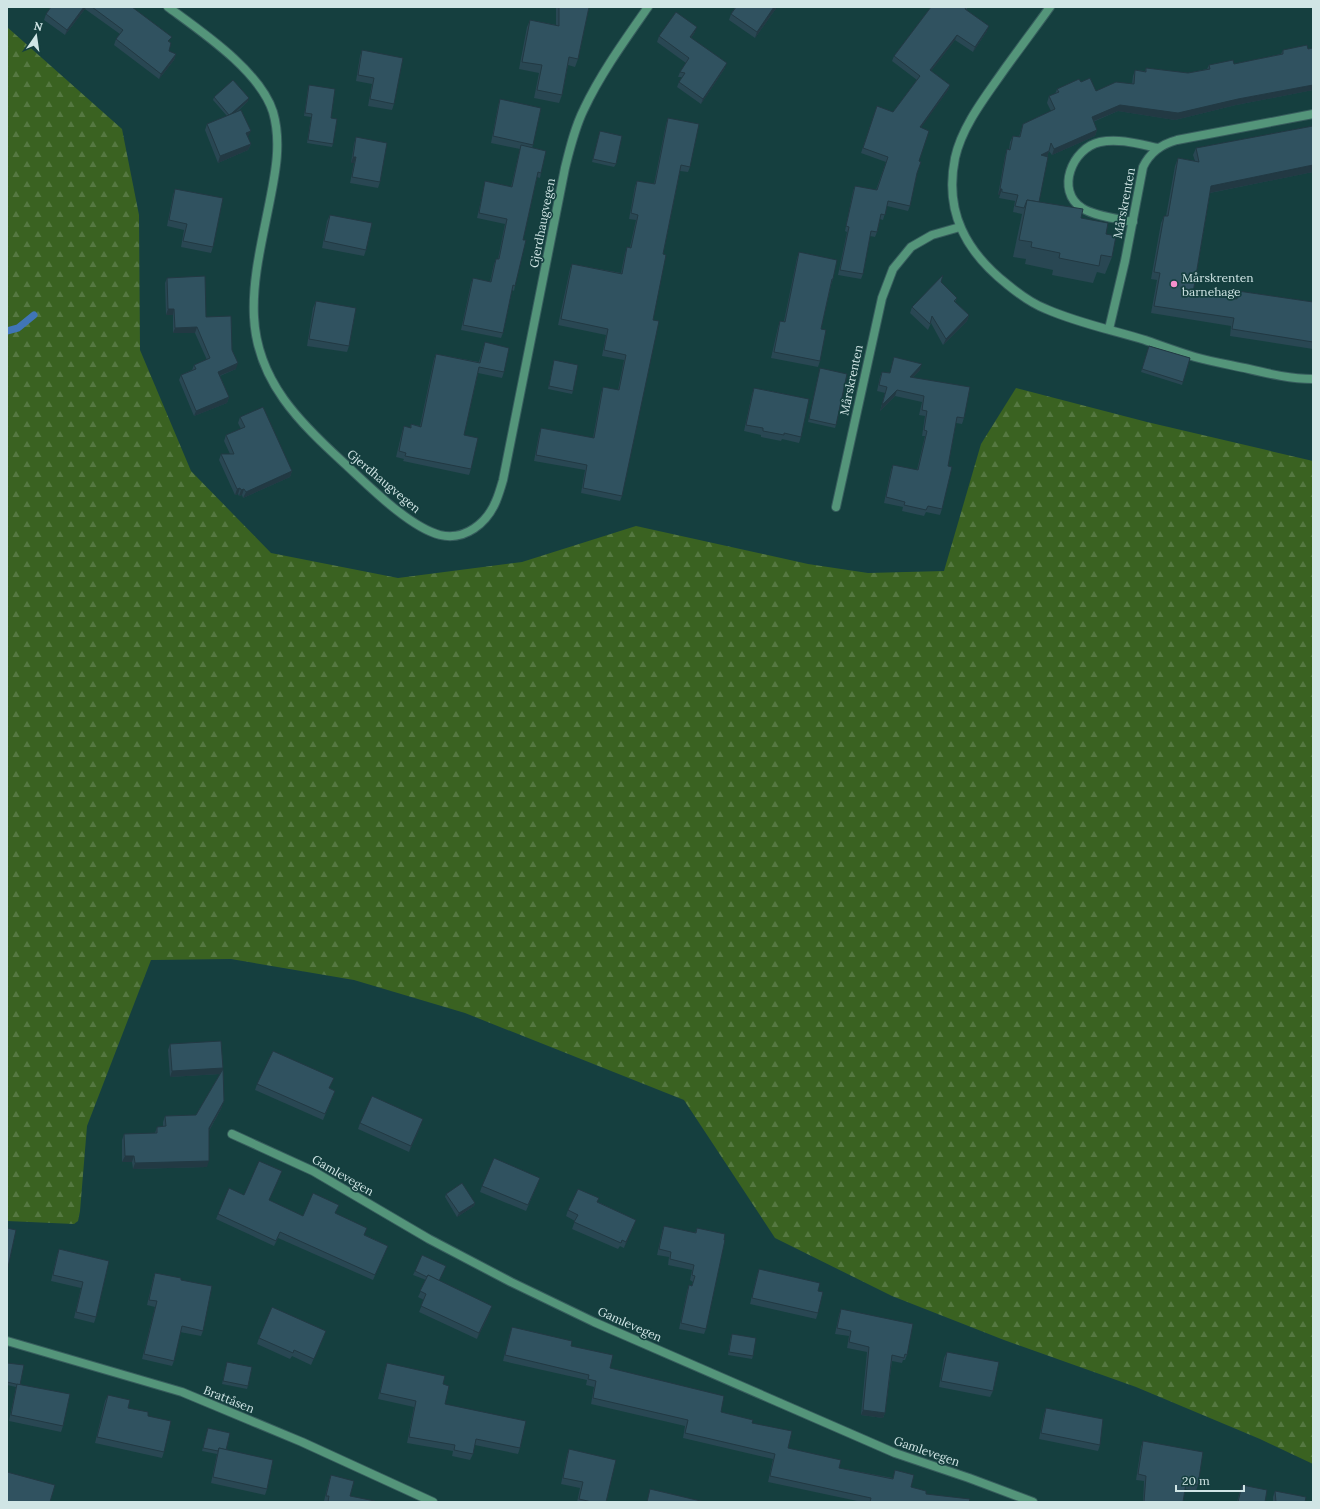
<svg xmlns="http://www.w3.org/2000/svg" width="1320" height="1509" font-family="Lora,serif">
<style>
.forest{fill:url(#forest-firs)}
.lines{fill:none;stroke-linecap:round;stroke-linejoin:round}
.stream{stroke:#4075b6;stroke-width:7}
.lane-casing{stroke:#375d5d;stroke-width:10}
.street-casing{stroke:#375d5d;stroke-width:10}
.lane{stroke:#54957a;stroke-width:8}
.street{stroke:#54957a;stroke-width:8}
.wall{fill:#294753}
.shaded-wall{fill:#223943}
.building{fill:#305260;stroke:#223943}
.poi-dot{fill:#f790cd;stroke:#153f3f;stroke-width:1.5}
.labels{text-anchor:middle;dominant-baseline:central;stroke-width:3.5;stroke-linejoin:round;paint-order:stroke}
.street-label{font-size:12px;fill:#d0e5e5;stroke:#153f3f}
.poi-label{font-size:12px;fill:#d0e5e5;stroke:#153f3f;text-anchor:start}
</style>
<defs>
<pattern id="forest-firs" width="22" height="20" patternUnits="userSpaceOnUse"><rect width="22" height="20" fill="#3a6221"/><path d="M5 1l3.5 6h-7zM16 11l3.5 6h-7z" fill="#557841"/></pattern>
</defs>
<rect width="100%" height="100%" fill="#153f3f"/>
<polygon class="forest" points="7,27 122,129 139,215 140,350 191,471 271,553 398,578 522,562 636,526 808,564 868,573 944,571 981,444 1016,388 1147,422 1313,461 1313,1464 1260,1439 1136,1387 1004,1340 892,1296 775,1238 684,1100 465,1013 354,980 231,959 151,960 87,1126 80,1211 78,1221 74,1224 7,1221"/>
<g class="lines">
<polyline class="stream" points="7,331 18,328 34,315"/>
<defs>
<path id="lane" d="M1133,222C1119,219 1094,216 1082,208C1055,191 1072,148 1100,142C1119,138 1139,144 1158,148"/>
<g id="street">
<path d="M168,7C202,32 260,71 273,112C282,143 275,175 269,205C262,241 252,280 254,317C257,381 300,423 344,463C368,485 409,527 440,535C465,541 487,523 496,501C499,494 501,487 503,480L565,168C570,148 575,127 584,109C601,73 625,40 648,7"/>
<path d="M1050,7C1035,28 1019,49 1004,70C986,96 962,126 955,158C944,212 966,252 1008,285C1019,294 1033,304 1046,309C1078,323 1112,330 1145,340C1162,346 1178,352 1195,357C1213,362 1231,365 1249,369C1270,374 1291,379 1313,379"/>
<path d="M1109,329L1125,261L1143,167C1150,152 1162,144 1177,140L1313,114"/>
<polyline points="836,507 882,298 893,269 911,247 932,235 960,227"/>
<polyline points="232,1134 313,1171 429,1239 511,1282 594,1322 895,1453 969,1478 1033,1502"/>
<polyline points="7,1341 182,1392 302,1442 433,1502"/>
</g>
</defs>
<use href="#lane" class="lane-casing"/>
<use href="#street" class="street-casing"/>
<use href="#lane" class="lane"/>
<use href="#street" class="street"/>
</g>
<g class="wall">
<polygon points="48,7 132,7 170,42 169,51 176,54 174,60 159,79 114,45 116,39 120,34 85,9 65,35 44,20 46,14 50,9"/>
<polygon points="556,7 603,7 589,7 578,59 575,67 568,65 562,95 559,103 534,98 539,73 519,69 527,27 530,20 556,25"/>
<polygon points="735,7 777,7 755,38 729,20 731,14"/>
<polygon points="931,7 968,7 966,10 987,31 973,52 955,40 931,71 950,85 948,90 921,127 919,161 917,173 910,206 908,211 887,206 883,220 880,219 877,232 875,237 870,236 863,274 861,279 838,275 847,232 845,231 853,191 855,186 876,190 886,162 861,153 877,106 893,112 917,80 892,61 894,56"/>
<polygon points="695,32 691,38 725,68 701,104 677,87 679,82 682,77 678,77 680,72 686,63 657,42 659,36"/>
<polygon points="1313,48 1313,90 1236,105 1175,120 1118,111 1093,122 1097,130 1095,136 1052,155 1049,151 1047,157 1039,202 1081,218 1106,234 1112,257 1105,274 1097,272 1093,283 1052,275 1053,270 1025,264 1026,259 1013,257 1022,214 1013,212 1015,201 999,198 1000,195 998,195 1005,156 1007,149 1009,150 1010,142 1013,136 1019,137 1023,124 1051,111 1047,103 1049,96 1055,94 1057,89 1081,82 1096,91 1132,84 1133,76 1135,70 1145,71 1146,68 1188,73 1207,69 1209,65 1234,64 1281,54 1283,50 1308,49"/>
<polygon points="362,50 394,104 392,110 368,106 372,84 356,81 360,56"/>
<polygon points="309,85 331,118 333,144 332,147 307,143 311,117 304,116 308,88"/>
<polygon points="214,97 248,101 237,112 248,137 248,138 251,144 248,150 218,163 205,130 207,124 227,116 213,100"/>
<polygon points="500,99 533,145 532,148 541,173 540,178 537,177 523,240 515,286 514,291 512,290 503,333 501,338 461,330 471,283 473,278 490,282 494,264 496,259 498,259 505,224 477,218 484,187 485,181 511,187 520,149 491,143 498,106"/>
<polygon points="668,118 690,167 688,172 680,171 663,254 653,320 622,496 620,501 581,493 585,470 534,461 539,434 541,428 593,438 601,393 603,387 618,390 624,360 602,356 606,335 558,325 570,269 572,264 621,273 625,253 627,247 630,247 636,220 629,219 635,186 637,181 654,184 666,124"/>
<polygon points="1313,126 1313,172 1210,193 1193,293 1235,299 1238,291 1313,302 1313,349 1230,336 1231,326 1151,313 1157,280 1151,279 1161,223 1164,216 1166,216 1175,166 1178,158 1195,161 1193,155 1196,148"/>
<polygon points="600,131 616,164 614,167 592,162"/>
<polygon points="356,137 380,182 378,188 350,183 354,163 351,163 354,144"/>
<polygon points="175,189 213,247 211,253 181,247 184,230 167,226 173,195"/>
<polygon points="330,215 366,250 364,256 322,248 327,221"/>
<polygon points="799,252 833,279 831,285 821,329 820,361 818,367 771,358 778,327 780,321 784,321 797,258"/>
<polygon points="167,278 206,317 232,350 236,369 220,376 229,397 227,403 194,416 179,380 181,375 192,370 194,365 207,360 195,333 173,333 173,315 166,315 165,283"/>
<polygon points="941,282 957,298 955,302 969,315 967,321 943,345 931,323 928,330 910,313 912,307"/>
<polygon points="316,301 349,346 347,352 307,346 313,308"/>
<polygon points="485,342 504,372 502,378 478,373 464,435 471,469 469,475 403,461 404,459 396,457 402,432 404,426 410,428 411,424 420,426 434,359 436,354 479,362 483,348"/>
<polygon points="1149,346 1190,358 1182,385 1141,372"/>
<polygon points="894,357 920,370 913,377 964,418 962,424 956,423 948,466 942,509 940,515 926,512 924,516 902,511 903,507 884,503 891,470 893,465 917,470 925,436 922,436 925,416 919,415 922,402 895,396 880,411 885,393 877,391 880,377 882,372 890,373"/>
<polygon points="554,360 573,391 572,394 548,389"/>
<polygon points="820,368 836,425 835,428 808,422"/>
<polygon points="754,388 801,437 799,443 782,439 781,441 761,437 761,435 744,431 752,394"/>
<polygon points="240,417 292,471 290,477 243,498 242,495 239,496 238,494 235,495 219,460 221,454 230,454 224,441 226,435 241,429 238,423"/>
<polygon points="170,1044 223,1068 222,1070 222,1107 209,1131 207,1167 133,1169 132,1162 122,1162 122,1140 124,1134 155,1133 157,1127 163,1127 163,1122 165,1116 196,1115 220,1074 170,1077 168,1050"/>
<polygon points="257,1084 330,1088 335,1091 323,1120 255,1090"/>
<polygon points="360,1123 421,1125 409,1152 358,1129"/>
<polygon points="282,1171 269,1200 303,1216 335,1213 365,1235 388,1246 373,1280 278,1238 274,1246 216,1219 218,1214 244,1195"/>
<polygon points="540,1178 526,1211 480,1192 482,1186"/>
<polygon points="446,1194 475,1203 474,1206 457,1217 445,1197"/>
<polygon points="598,1202 636,1220 624,1248 620,1246 618,1249 572,1229 575,1221 566,1216 568,1210"/>
<polygon points="664,1226 695,1233 697,1228 706,1329 704,1334 679,1329 687,1291 689,1285 692,1286 693,1282 690,1280 692,1270 668,1265 669,1257 657,1255 662,1232"/>
<polygon points="59,1249 109,1261 96,1317 94,1323 74,1318 81,1288 51,1281 57,1255"/>
<polygon points="446,1266 439,1281 490,1312 477,1339 419,1312 424,1300 418,1297 426,1280 413,1275 415,1271"/>
<polygon points="759,1269 818,1291 818,1313 816,1319 750,1304 757,1275"/>
<polygon points="155,1273 181,1280 203,1331 201,1336 180,1332 174,1361 172,1366 142,1359 155,1307 147,1305 153,1279"/>
<polygon points="841,1309 907,1355 905,1360 903,1360 902,1363 892,1361 885,1413 883,1418 861,1415 867,1352 847,1348 849,1336 835,1334 839,1315"/>
<polygon points="512,1327 571,1346 610,1368 721,1412 752,1423 788,1448 839,1468 893,1478 895,1470 911,1487 926,1494 969,1502 862,1502 768,1482 773,1459 683,1438 685,1426 591,1404 594,1387 586,1385 587,1380 503,1361 510,1333"/>
<polygon points="326,1331 311,1365 292,1356 290,1359 257,1344 259,1338"/>
<polygon points="732,1334 753,1356 752,1359 728,1355 731,1337"/>
<polygon points="947,1352 993,1391 990,1397 939,1387 944,1358"/>
<polygon points="227,1362 248,1386 247,1389 222,1384"/>
<polygon points="7,1363 20,1385 63,1426 61,1432 9,1421 16,1387 7,1385"/>
<polygon points="387,1363 443,1384 445,1404 520,1448 518,1454 475,1445 473,1454 470,1460 452,1456 453,1451 407,1443 414,1407 378,1399 385,1369"/>
<polygon points="108,1395 128,1408 148,1416 164,1452 162,1458 95,1443 105,1401"/>
<polygon points="1046,1408 1100,1445 1098,1451 1039,1439 1044,1414"/>
<polygon points="208,1428 226,1450 267,1489 265,1495 211,1483 217,1454 202,1451"/>
<polygon points="1143,1441 1198,1485 1196,1491 1185,1489 1183,1502 1143,1502 1144,1481 1136,1480 1141,1447"/>
<polygon points="569,1449 606,1502 577,1502 580,1488 561,1484 567,1455"/>
<polygon points="331,1475 350,1496 375,1502 327,1502 324,1501 329,1481"/>
<polygon points="1242,1485 1265,1502 1237,1502 1240,1491"/>
<polygon points="1275,1491 1305,1502 1273,1502 1273,1497"/>
</g>
<g class="shaded-wall">
<polygon points="84,7 86,7 85,9 65,35 67,30"/>
<polygon points="774,7 777,7 755,38 757,32"/>
<polygon points="989,26 987,31 973,52 975,47"/>
<polygon points="697,27 695,32 688,42 690,37"/>
<polygon points="957,35 955,40 928,75 930,70"/>
<polygon points="176,54 174,60 159,79 161,74"/>
<polygon points="727,63 725,68 701,104 703,99"/>
<polygon points="950,85 948,90 918,132 920,127"/>
<polygon points="1313,85 1313,90 1236,105 1175,120 1118,111 1089,123 1092,117 1120,105 1238,99"/>
<polygon points="249,98 248,101 229,118 230,115"/>
<polygon points="1097,130 1095,136 1052,155 1054,149"/>
<polygon points="251,131 248,137 244,139 246,133"/>
<polygon points="251,144 248,150 218,163 220,156"/>
<polygon points="1049,151 1047,157 1041,155"/>
<polygon points="353,157 356,157 354,163 351,163"/>
<polygon points="1313,165 1313,172 1209,193 1211,186"/>
<polygon points="1000,189 1002,189 1000,195 998,195"/>
<polygon points="168,309 174,309 173,315 166,315"/>
<polygon points="969,315 967,321 943,345 946,339"/>
<polygon points="197,327 195,333 173,333 175,328"/>
<polygon points="238,363 236,369 216,377 218,372"/>
<polygon points="922,364 920,370 908,382 910,377"/>
<polygon points="897,390 895,396 880,411 882,405"/>
<polygon points="229,397 227,403 194,416 196,411"/>
<polygon points="292,471 290,477 243,498 246,492"/>
<polygon points="240,488 238,494 235,495 237,489"/>
<polygon points="244,489 242,495 239,496 241,490"/>
<polygon points="223,1068 220,1074 170,1077 172,1071"/>
<polygon points="224,1101 222,1107 207,1134 209,1128"/>
<polygon points="423,1119 421,1125 409,1152 411,1146"/>
<polygon points="125,1156 134,1156 132,1162 122,1162"/>
<polygon points="209,1161 207,1167 133,1169 135,1163"/>
<polygon points="475,1203 474,1206 457,1217 459,1213"/>
<polygon points="636,1220 634,1226 624,1248 626,1242"/>
<polygon points="492,1306 490,1312 477,1339 479,1333"/>
<polygon points="863,1410 885,1413 883,1418 861,1415"/>
</g>
<g class="building">
<polygon points="51,7 84,7 67,30 46,14"/>
<polygon points="92,7 132,7 172,37 168,41 171,43 169,51 176,54 161,74 116,39 123,30"/>
<polygon points="559,7 589,7 578,59 569,57 562,95 537,90 542,65 522,62 530,20 559,26"/>
<polygon points="736,7 774,7 757,32 731,14"/>
<polygon points="931,7 966,7 965,9 989,26 975,47 957,35 930,70 950,85 920,127 929,131 919,161 921,162 917,173 910,206 888,201 885,215 881,214 877,232 871,231 863,274 840,270 849,227 846,226 855,186 877,190 888,157 863,148 877,106 893,112 920,76 894,56"/>
<polygon points="676,12 697,27 690,37 727,63 703,99 679,82 685,73 680,72 689,58 659,36"/>
<polygon points="1307,45 1308,49 1313,48 1313,85 1238,99 1178,113 1120,105 1092,117 1097,130 1054,149 1051,143 1049,151 1041,155 1048,157 1039,202 1027,200 1024,208 1015,206 1018,195 1002,192 1002,189 1000,189 1007,149 1010,150 1013,136 1020,137 1023,124 1055,109 1049,96 1059,92 1057,89 1079,79 1081,82 1090,78 1096,91 1116,82 1134,84 1135,70 1146,72 1146,68 1188,73 1210,69 1209,65 1233,60 1234,64 1258,59 1283,54 1283,50"/>
<polygon points="362,50 403,58 394,104 370,99 374,78 358,75"/>
<polygon points="233,80 249,98 232,113 229,115 214,97"/>
<polygon points="309,85 335,89 331,118 337,119 333,144 308,140 312,114 305,113"/>
<polygon points="500,99 541,108 533,145 493,136"/>
<polygon points="241,110 251,131 246,133 251,144 220,156 207,124"/>
<polygon points="668,118 699,124 690,167 681,165 663,254 666,255 653,320 659,321 622,496 583,488 587,465 536,455 541,428 594,438 603,387 619,390 626,355 604,350 608,329 561,319 572,264 622,274 627,247 631,248 638,215 631,213 637,181 655,184"/>
<polygon points="1313,126 1313,165 1211,186 1193,293 1237,299 1238,291 1313,302 1313,342 1232,329 1234,318 1154,306 1160,273 1154,272 1164,216 1168,216 1178,158 1199,162 1196,148"/>
<polygon points="600,131 622,136 616,164 593,159"/>
<polygon points="356,137 387,143 380,182 352,177 356,157 353,157"/>
<polygon points="521,145 546,151 541,173 538,172 523,240 526,240 515,286 513,285 503,333 463,325 473,278 491,282 496,259 499,259 507,219 479,213 485,181 512,187"/>
<polygon points="175,189 223,198 213,247 183,241 187,224 169,220"/>
<polygon points="1027,200 1083,209 1081,218 1108,223 1106,234 1116,236 1112,257 1101,255 1099,266 1059,258 1060,253 1031,247 1032,242 1019,240"/>
<polygon points="330,215 372,223 366,250 324,241"/>
<polygon points="799,252 837,260 833,279 832,279 821,329 826,330 820,361 774,352 780,321 785,322"/>
<polygon points="943,275 941,282 957,298 954,301 969,315 946,339 932,316 930,324 912,307"/>
<polygon points="205,276 206,317 231,316 232,350 238,363 218,372 229,397 196,411 181,375 196,369 194,365 210,358 197,327 175,328 174,309 168,309 167,278"/>
<polygon points="316,301 356,308 349,346 309,339"/>
<polygon points="485,342 509,348 504,372 479,367 464,435 478,438 471,469 405,456 406,453 399,451 404,426 411,428 411,424 421,427 436,354 480,363"/>
<polygon points="1149,346 1190,358 1183,382 1142,369"/>
<polygon points="894,357 922,364 910,377 970,387 964,418 957,417 948,466 952,467 942,509 928,506 926,510 904,505 905,502 886,497 893,465 918,470 927,431 924,430 927,411 922,410 924,396 897,390 882,405 887,387 879,385 882,372 890,373"/>
<polygon points="554,360 578,365 573,391 549,386"/>
<polygon points="820,368 847,374 836,425 809,419"/>
<polygon points="754,388 809,399 801,437 784,433 784,435 763,431 763,428 746,425"/>
<polygon points="263,407 292,471 246,492 244,489 241,490 240,488 237,489 221,454 234,454 226,435 245,427 240,417"/>
<polygon points="221,1041 223,1068 172,1071 170,1044"/>
<polygon points="273,1051 334,1078 329,1088 335,1091 325,1114 257,1084"/>
<polygon points="223,1069 224,1101 209,1128 209,1161 135,1163 134,1156 125,1156 124,1134 157,1133 157,1127 166,1126 165,1116 196,1115"/>
<polygon points="372,1096 423,1119 411,1146 360,1123"/>
<polygon points="494,1158 540,1178 528,1205 482,1186"/>
<polygon points="259,1161 282,1171 269,1200 303,1216 313,1193 339,1205 335,1213 367,1228 364,1235 388,1246 375,1275 280,1232 276,1241 218,1214 229,1188 244,1195"/>
<polygon points="462,1183 475,1203 459,1213 446,1194"/>
<polygon points="578,1189 599,1198 597,1202 636,1220 626,1242 622,1240 621,1243 574,1222 578,1215 568,1210"/>
<polygon points="664,1226 696,1233 697,1228 725,1234 724,1240 725,1240 706,1329 681,1323 689,1285 692,1286 695,1276 692,1275 694,1265 670,1259 671,1252 659,1249"/>
<polygon points="7,1228 16,1230 7,1272"/>
<polygon points="59,1249 109,1261 96,1317 76,1312 83,1282 53,1275"/>
<polygon points="422,1255 446,1266 439,1281 428,1275 427,1277 415,1271"/>
<polygon points="759,1269 820,1283 818,1291 823,1292 818,1313 752,1298"/>
<polygon points="155,1273 181,1278 181,1280 212,1286 203,1331 182,1326 174,1361 144,1354 157,1301 149,1300"/>
<polygon points="428,1275 492,1306 479,1333 421,1306 426,1294 420,1291"/>
<polygon points="272,1307 326,1331 314,1359 294,1350 293,1353 259,1338"/>
<polygon points="841,1309 913,1324 907,1355 905,1354 904,1358 892,1355 885,1413 863,1410 869,1347 849,1342 851,1331 837,1328"/>
<polygon points="512,1327 572,1341 571,1346 613,1355 610,1368 724,1396 721,1412 753,1420 752,1423 792,1431 788,1448 841,1460 839,1468 893,1479 895,1470 914,1475 911,1487 926,1491 926,1494 970,1499 969,1502 870,1502 871,1498 770,1476 775,1454 685,1433 688,1420 593,1398 596,1381 588,1379 589,1375 505,1355"/>
<polygon points="732,1334 756,1338 753,1356 729,1352"/>
<polygon points="947,1352 999,1362 993,1391 941,1381"/>
<polygon points="227,1362 252,1367 248,1386 223,1381"/>
<polygon points="7,1363 24,1365 20,1385 7,1382"/>
<polygon points="387,1363 445,1376 443,1384 449,1386 445,1404 526,1421 520,1448 476,1439 473,1454 454,1450 455,1445 409,1437 416,1401 380,1393"/>
<polygon points="17,1384 70,1394 63,1426 11,1415"/>
<polygon points="108,1395 130,1400 128,1408 148,1412 148,1416 171,1421 164,1452 97,1437"/>
<polygon points="1046,1408 1103,1419 1100,1445 1041,1433"/>
<polygon points="208,1428 230,1433 226,1450 219,1448 218,1451 203,1448"/>
<polygon points="1143,1441 1203,1452 1198,1485 1186,1483 1183,1502 1144,1502 1146,1476 1138,1474"/>
<polygon points="219,1448 273,1460 267,1489 213,1477"/>
<polygon points="569,1449 616,1460 606,1502 592,1502 579,1499 583,1482 563,1478"/>
<polygon points="7,1472 55,1485 50,1502 7,1502"/>
<polygon points="331,1475 354,1481 350,1496 375,1501 375,1502 328,1502 329,1496 326,1496"/>
<polygon points="1242,1485 1267,1490 1265,1502 1238,1502"/>
<polygon points="650,1489 705,1502 647,1502"/>
<polygon points="1275,1491 1306,1497 1305,1502 1276,1502"/>
</g>
<circle class="poi-dot" cx="1174" cy="284" r="4"/>
<g class="labels">
<g class="street-label">
<text transform="translate(1124 203) rotate(-79)">Mårskrenten</text>
<text transform="translate(542 223) rotate(-79)">Gjerdhaugvegen</text>
<text transform="translate(851 380) rotate(-78)">Mårskrenten</text>
<text transform="translate(384 481) rotate(40)">Gjerdhaugvegen</text>
<text transform="translate(343 1175) rotate(30)">Gamlevegen</text>
<text transform="translate(630 1324) rotate(24)">Gamlevegen</text>
<text transform="translate(229 1399) rotate(22)">Brattåsen</text>
<text transform="translate(927 1451) rotate(19)">Gamlevegen</text>
</g>
<g class="poi-label">
<text x="1182" y="277">Mårskrenten<tspan x="1182" dy="14">barnehage</tspan></text>
</g>
</g>
<rect width="1320" height="1509" fill="none" stroke="#d0e5e5" stroke-width="16"/>
<g transform="translate(36 36) rotate(13)" stroke="#153f3f" stroke-width="3" paint-order="stroke">
<path d="M0-3L7 15L0 10L-7 15Z" fill="#d0e5e5"/>
<text y="-6" font-size="11" font-weight="bold" text-anchor="middle" fill="#d0e5e5">N</text>
</g>
<path d="M1176 1485v6h68v-6" fill="none" stroke="#d0e5e5" stroke-width="2"/>
<text x="1182" y="1485" font-size="12" fill="#d0e5e5" stroke="#153f3f" stroke-width="3" paint-order="stroke">20 m</text>
</svg>
